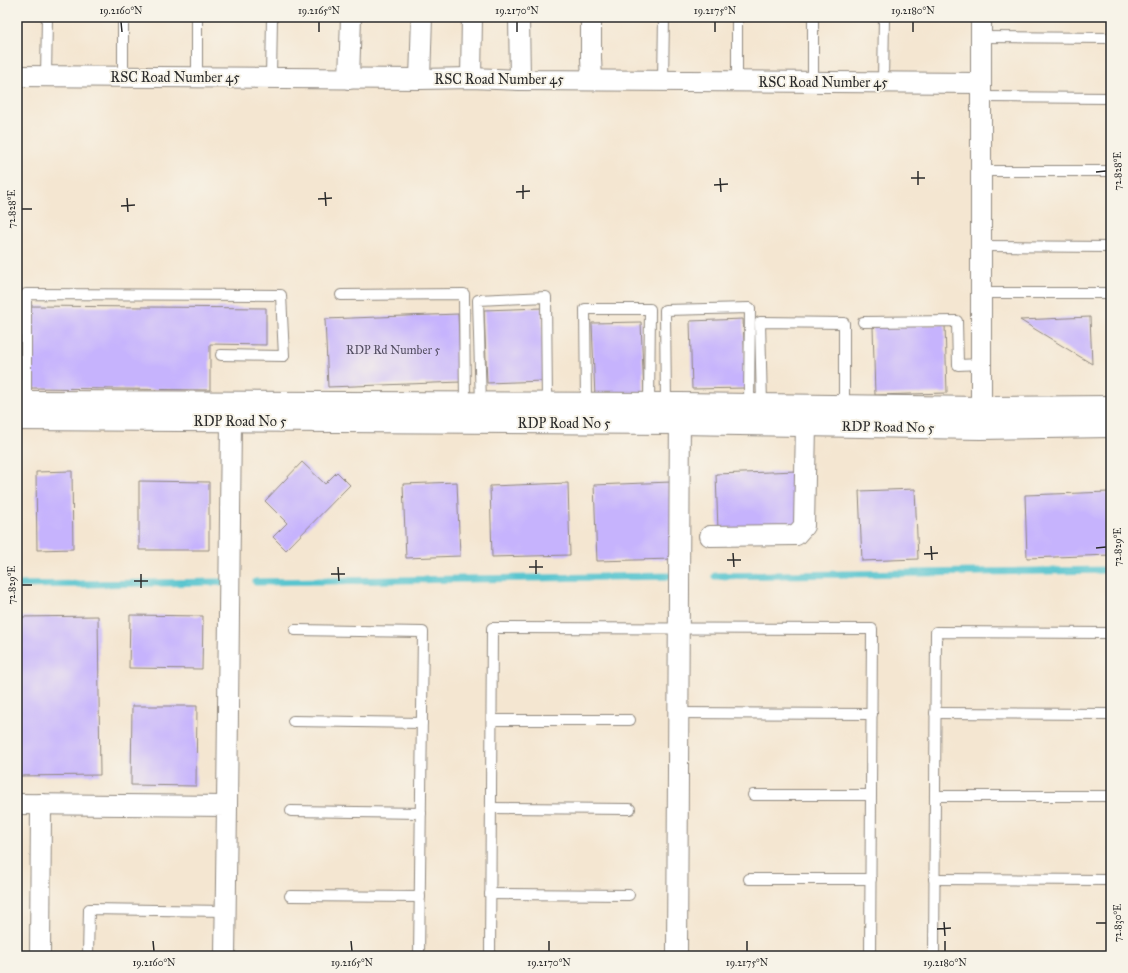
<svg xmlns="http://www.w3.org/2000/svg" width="1128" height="973" font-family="'IM FELL Great Primer',serif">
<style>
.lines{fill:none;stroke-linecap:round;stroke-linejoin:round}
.stream{stroke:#58c5cf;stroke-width:7}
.building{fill:#c6b3fd}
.lane-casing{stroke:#90887e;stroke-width:12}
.street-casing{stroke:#90887e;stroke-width:22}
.secondary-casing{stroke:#90887e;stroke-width:24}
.lane{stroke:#fff;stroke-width:10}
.street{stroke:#fff;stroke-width:20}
.secondary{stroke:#fff;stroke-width:22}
.ticks{fill:none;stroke:#2b2b2b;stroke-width:1.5}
.labels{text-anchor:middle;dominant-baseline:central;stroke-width:4;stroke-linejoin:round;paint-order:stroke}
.number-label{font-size:12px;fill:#524d60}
.street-label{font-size:14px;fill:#2b2b2b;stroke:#f7f3e8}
.neatline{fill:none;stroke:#2b2b2b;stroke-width:1.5}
.ticks-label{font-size:10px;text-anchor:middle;fill:#2b2b2b}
</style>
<rect width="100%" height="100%" fill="#f7f3e8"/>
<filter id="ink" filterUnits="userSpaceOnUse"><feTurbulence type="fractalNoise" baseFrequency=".025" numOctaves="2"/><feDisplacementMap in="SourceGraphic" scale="8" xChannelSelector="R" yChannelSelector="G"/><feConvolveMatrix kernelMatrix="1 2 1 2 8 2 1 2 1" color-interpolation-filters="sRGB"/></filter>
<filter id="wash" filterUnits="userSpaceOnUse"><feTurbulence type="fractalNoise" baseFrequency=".012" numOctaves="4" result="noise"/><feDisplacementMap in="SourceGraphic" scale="16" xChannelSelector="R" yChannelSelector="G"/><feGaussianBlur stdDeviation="0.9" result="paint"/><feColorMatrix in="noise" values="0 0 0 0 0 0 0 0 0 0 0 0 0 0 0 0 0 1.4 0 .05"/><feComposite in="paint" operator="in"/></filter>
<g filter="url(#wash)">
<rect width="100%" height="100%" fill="#f4e6d1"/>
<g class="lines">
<g class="stream">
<polyline points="715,576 1111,570"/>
<polyline points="256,582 678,576"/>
<polyline points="17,585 222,582"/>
</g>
</g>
<g id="blocks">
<g class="building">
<polygon points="29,306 266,308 266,345 210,344 210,390 28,388"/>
<polygon points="542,308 544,381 487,383 484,310"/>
<polygon points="458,314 461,382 328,387 325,319"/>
<polygon points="1090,317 1092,364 1020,320"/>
<polygon points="743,319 746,388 692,389 690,321"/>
<polygon points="641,322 644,396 595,398 592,323"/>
<polygon points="945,324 947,393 875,395 873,327"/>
<polygon points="302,462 325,484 337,472 350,485 286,550 273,537 287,523 265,501"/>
<polygon points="72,471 73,549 37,550 36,472"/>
<polygon points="797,471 799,527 718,530 716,474"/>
<polygon points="139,481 209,482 209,550 139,550"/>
<polygon points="457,482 460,556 406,558 403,484"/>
<polygon points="671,482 673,559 597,561 594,485"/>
<polygon points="568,483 570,555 492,557 490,486"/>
<polygon points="915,489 918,559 862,561 859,491"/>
<polygon points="1109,492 1111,555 1027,558 1025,495"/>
<polygon points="130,615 203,616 202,669 129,668"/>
<polygon points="98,616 100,775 17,776 17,617"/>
<polygon points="132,706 197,706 196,786 131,785"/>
</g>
</g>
</g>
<g filter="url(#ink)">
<use href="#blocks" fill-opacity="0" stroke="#90887e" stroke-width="1"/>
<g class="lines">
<defs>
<g id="lane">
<polyline points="981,37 1111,38"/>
<polyline points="46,77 47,17"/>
<polyline points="123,77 123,17"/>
<polyline points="197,77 197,17"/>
<polyline points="271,78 272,17"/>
<polyline points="663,81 664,17"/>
<polyline points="737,81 737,17"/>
<polyline points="813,82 813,17"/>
<polyline points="883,82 884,17"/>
<polyline points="981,97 1111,98"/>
<polyline points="981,171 1111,171"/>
<polyline points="981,246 1111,247"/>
<polyline points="981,293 1111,293"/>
<polyline points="341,295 464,294 465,404"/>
<polyline points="863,322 957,321 958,365 981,364"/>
<polyline points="26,401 26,294 281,295 284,356 221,355"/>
<polyline points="481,404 478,300 546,297 547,404"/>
<polyline points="586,404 585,309 650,309 649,404"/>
<polyline points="666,404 665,310 750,308 749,405"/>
<polyline points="762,405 760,322 844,323 844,406"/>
<polyline points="295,630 423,632 419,956"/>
<polyline points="678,713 872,714"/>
<polyline points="935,713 1111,714"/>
<polyline points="492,720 630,720"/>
<polyline points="293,721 422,723"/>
<polyline points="753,795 871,795"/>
<polyline points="935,796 1111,796"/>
<polyline points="491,808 630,809"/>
<polyline points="291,811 421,813"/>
<polyline points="749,879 871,879"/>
<polyline points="934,879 1111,880"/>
<polyline points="490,894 629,895"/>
<polyline points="290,896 420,897"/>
<polyline points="88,956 89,909 226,911"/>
<polyline points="490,956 492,628 872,629 870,956"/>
<polyline points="934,956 936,632 1111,633"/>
</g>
<g id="street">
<polyline points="519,17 520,80"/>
<polyline points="591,17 591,58 592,80"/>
<polyline points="17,76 420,79 471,78 520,80 981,83"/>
<polyline points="471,78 472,17"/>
<polyline points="349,79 351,17"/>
<polyline points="420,79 422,17"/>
<polyline points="981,423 981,17"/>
<polyline points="710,536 796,535 804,526 806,425"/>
<polyline points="17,804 227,806 225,956"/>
<polyline points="227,806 231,421"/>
<polyline points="40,956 41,804"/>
<polyline points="677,956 680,406"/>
</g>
<g id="secondary">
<polyline points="17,402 680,404 981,408 1111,407"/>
<polyline points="17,419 679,423 981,428 1111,426"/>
</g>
</defs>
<use href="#lane" class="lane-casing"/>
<use href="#street" class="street-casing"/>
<use href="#secondary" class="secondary-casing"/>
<use href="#lane" class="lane"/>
<use href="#street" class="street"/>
<use href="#secondary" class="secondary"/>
</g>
</g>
<path class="ticks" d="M121,22L122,32M319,22V32M517,22V32M715,22V32M913,22V32M918,171V185M1096,172L1106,171M720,178L721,192M911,178H925M523,185V199M714,185L728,184M325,192L326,206M516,192L530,191M127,198L128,212M318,199L332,198M121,206L135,205M22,209H32M931,546L932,560M1096,548L1106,547M733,553L734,567M924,554L938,553M536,560V574M727,560H741M338,567L339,581M529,567H543M141,574V588M331,574H345M134,581H148M22,585H32M944,922L945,936M1096,923H1106M937,929L951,928M153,941L154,951M351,941L352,951M549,941V951M747,941V951M945,941V951"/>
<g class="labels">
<g class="number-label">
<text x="393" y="350">RDP Rd Number 5</text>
</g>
<g class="street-label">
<text x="175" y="77">RSC Road Number 45</text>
<text x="499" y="79">RSC Road Number 45</text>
<text x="823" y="82">RSC Road Number 45</text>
<text x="240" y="421">RDP Road No 5</text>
<text x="564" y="423">RDP Road No 5</text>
<text transform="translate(888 427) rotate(1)">RDP Road No 5</text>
</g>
</g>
<rect width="1128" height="973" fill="none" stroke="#f7f3e8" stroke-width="44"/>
<rect x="22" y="22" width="1084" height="929" class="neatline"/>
<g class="ticks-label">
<text x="121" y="14">19.2160°N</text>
<text x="319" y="14">19.2165°N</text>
<text x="517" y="14">19.2170°N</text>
<text x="715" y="14">19.2175°N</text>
<text x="913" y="14">19.2180°N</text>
<text transform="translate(1117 171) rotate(-90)" y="4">72.828°E</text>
<text transform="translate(11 209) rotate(-90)" y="4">72.828°E</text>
<text transform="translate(1117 547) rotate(-90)" y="4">72.829°E</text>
<text transform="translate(11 585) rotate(-90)" y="4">72.829°E</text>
<text transform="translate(1117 923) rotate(-90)" y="4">72.830°E</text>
<text x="154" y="966">19.2160°N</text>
<text x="352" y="966">19.2165°N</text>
<text x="549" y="966">19.2170°N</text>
<text x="747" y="966">19.2175°N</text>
<text x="945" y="966">19.2180°N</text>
</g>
</svg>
